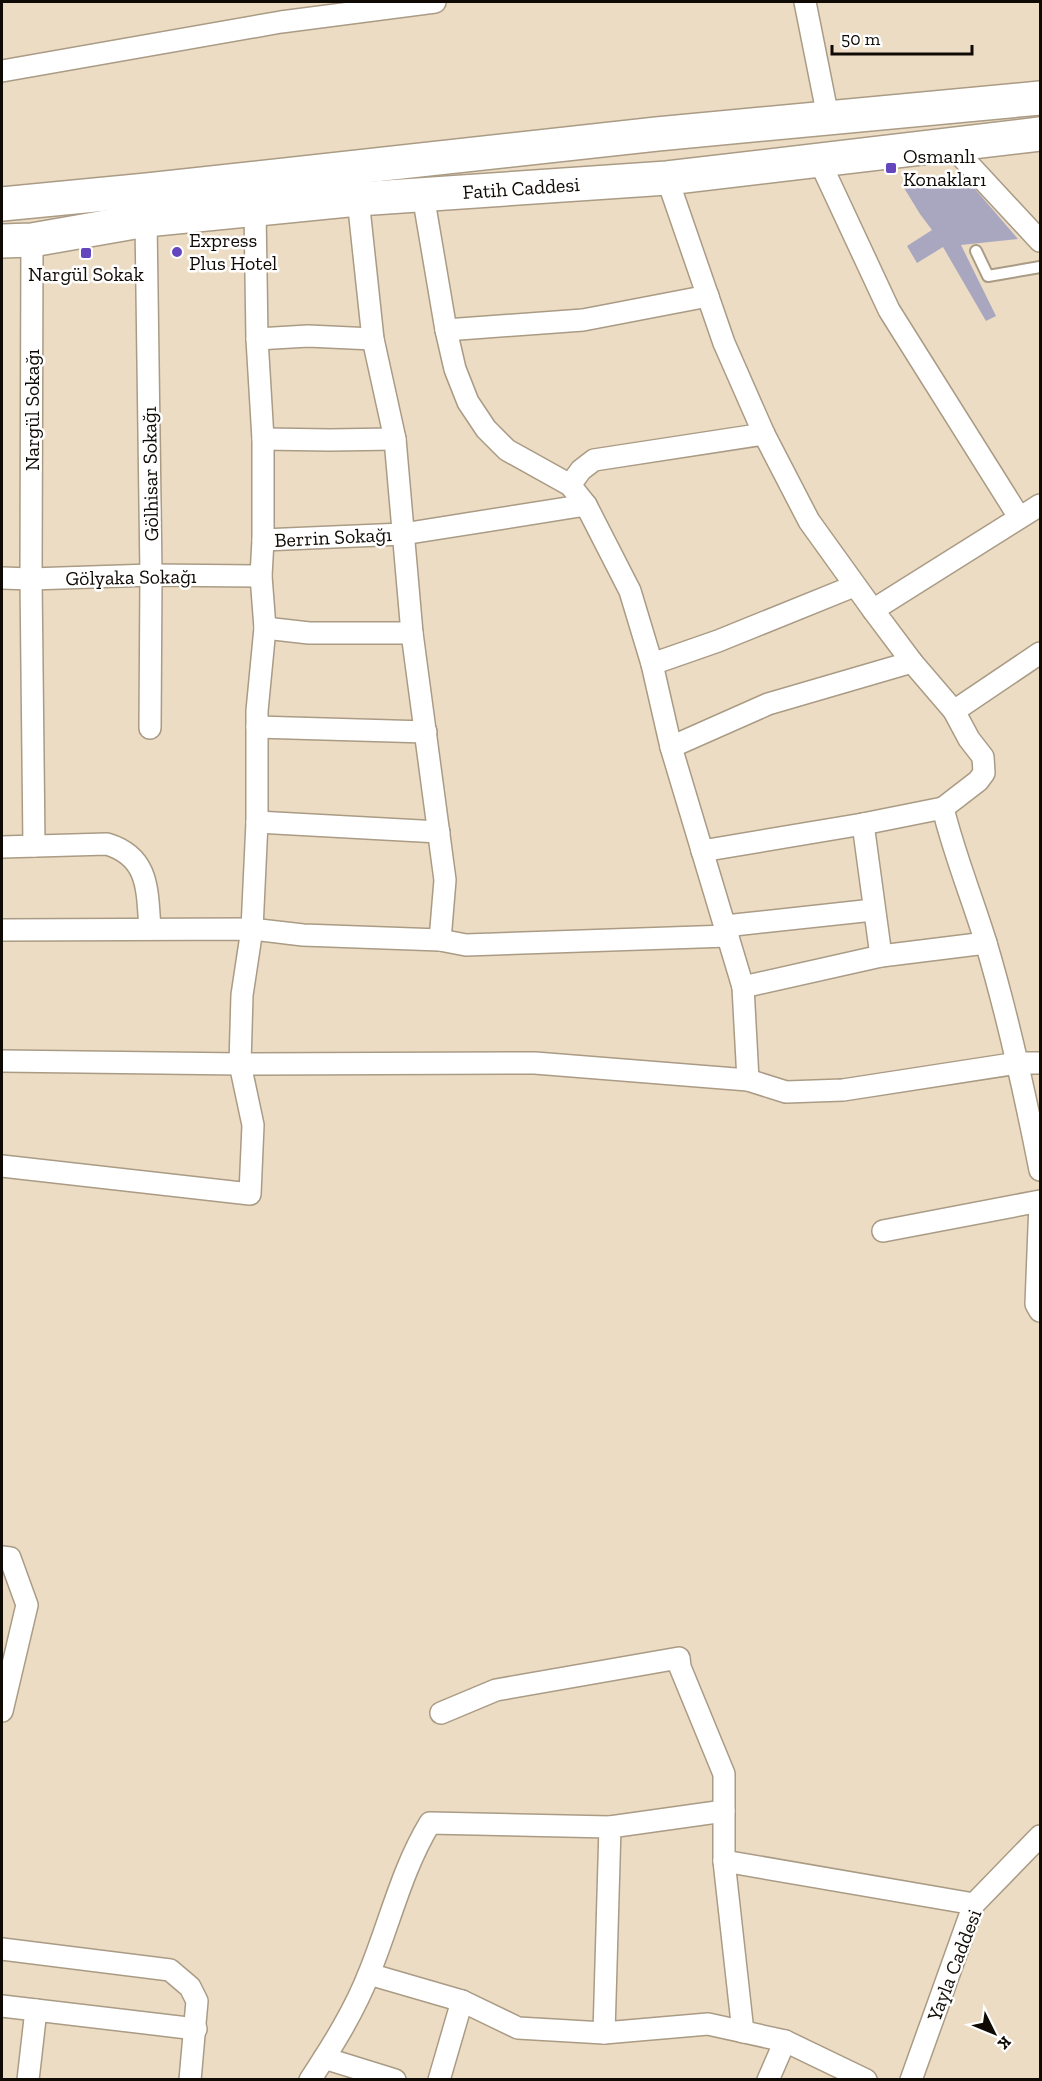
<svg xmlns="http://www.w3.org/2000/svg" width="1042" height="2081" font-family="'Zilla Slab',serif">
<style>
.building{fill:#a9a7c0}
.lines{fill:none;stroke-linecap:round;stroke-linejoin:round}
.lane-casing{stroke:#aa9b85;stroke-width:14}
.street-casing{stroke:#aa9b85;stroke-width:24}
.primary-casing{stroke:#aa9b85;stroke-width:36}
.lane{stroke:#fff;stroke-width:10}
.street{stroke:#fff;stroke-width:21}
.primary{stroke:#fff;stroke-width:33}
.poi-dot{fill:#6446be;stroke:#fff;stroke-width:2}
.labels{text-anchor:middle;dominant-baseline:central;stroke-width:5;stroke-linejoin:round;paint-order:stroke}
.poi-label{font-size:20px;fill:#100a04;stroke:#fff;text-anchor:start}
.street-label{font-size:20px;fill:#100a04;stroke:#fff}
</style>
<rect width="100%" height="100%" fill="#ecdcc4"/>
<polygon class="building" points="954,178 975,189 1018,239 961,245 996,316 986,321 943,247 917,263 907,246 932,230 920,214 901,183"/>
<g class="lines">
<defs>
<polyline id="lane" points="976,251 988,276 1040,267"/>
<g id="street">
<polyline points="805,2 828,117"/>
<polyline points="2,71 281,22 435,2"/>
<polyline points="949,143 1040,241"/>
<polyline points="819,160 889,310 1019,517"/>
<path d="M667,178L724,343L764,434L809,521L873,610L912,662L954,711L969,739L983,757L984,773L978,781L943,808C954,854 972,897 986,943C1008,1017 1025,1094 1040,1170"/>
<polyline points="423,195 446,330 455,369 468,402 486,429 507,450 570,485 586,505 630,591 652,664 671,747 743,987 748,1080"/>
<polyline points="146,220 151,575 150,728"/>
<polyline points="32,240 31,579 34,846"/>
<polyline points="446,330 583,320 708,296"/>
<polyline points="257,339 308,336 373,339"/>
<polyline points="263,439 330,440 395,439"/>
<polyline points="570,485 581,470 594,460 764,434"/>
<polyline points="263,540 403,534 586,505"/>
<polyline points="2,578 31,579 151,575 261,576"/>
<polyline points="873,610 1040,505"/>
<polyline points="265,628 309,633 412,633"/>
<polyline points="652,664 718,641 854,586"/>
<polyline points="954,711 1040,653"/>
<polyline points="257,727 426,732"/>
<polyline points="671,747 768,704 912,662"/>
<polyline points="257,822 439,832"/>
<polyline points="863,824 881,956"/>
<path d="M2,847L107,844C150,857 147,891 150,929"/>
<polyline points="702,851 863,824 943,808"/>
<polyline points="725,926 873,910"/>
<polyline points="2,930 252,929 303,935 440,940 445,880 412,633 395,439 373,339 358,199"/>
<polyline points="440,940 466,945 728,936"/>
<polyline points="743,987 881,956 986,943"/>
<polyline points="2,1061 240,1064 535,1063 748,1080 786,1092 843,1090 1018,1063 1040,1063"/>
<polyline points="2,1166 250,1194 253,1125 240,1064 242,995 252,929 257,822 257,711 265,628 261,576 263,540 263,439 257,339 255,210"/>
<polyline points="1040,1202 1036,1304 1040,1311"/>
<polyline points="883,1231 1040,1201"/>
<polyline points="2,1557 10,1558 27,1605 2,1711"/>
<polyline points="441,1713 496,1690 679,1658 680,1667 724,1774 724,1861 743,2032"/>
<polyline points="724,1861 974,1904"/>
<polyline points="2,1949 170,1970 190,1987 197,2001 190,2080"/>
<polyline points="369,1974 462,2001 518,2028 604,2033 708,2024 785,2041 866,2080"/>
<polyline points="2,2006 196,2029"/>
<polyline points="604,2033 610,1827 724,1811"/>
<polyline points="324,2058 395,2080"/>
<polyline points="28,2080 36,2010"/>
<path d="M310,2080C333,2045 355,2010 370,1971C390,1922 402,1869 430,1823L610,1827"/>
<polyline points="439,2080 462,2001"/>
<polyline points="768,2080 785,2041"/>
<polyline points="911,2080 974,1904 1040,1836"/>
</g>
<g id="primary">
<polyline points="2,204 147,190 657,134 1040,98"/>
<polyline points="2,241 32,240 146,220 358,199 667,178 1040,134"/>
</g>
</defs>
<use href="#lane" class="lane-casing"/>
<use href="#street" class="street-casing"/>
<use href="#primary" class="primary-casing"/>
<use href="#lane" class="lane"/>
<use href="#street" class="street"/>
<use href="#primary" class="primary"/>
</g>
<g class="poi-dot">
<rect x="885" y="162" width="12" height="12" rx="3"/>
<circle cx="177" cy="252" r="6"/>
<rect x="80" y="247" width="12" height="12" rx="3"/>
</g>
<g class="labels">
<g class="poi-label">
<text x="903" y="156">Osmanlı<tspan x="903" dy="23">Konakları</tspan></text>
<text x="189" y="240">Express<tspan x="189" dy="23">Plus Hotel</tspan></text>
<text x="86" y="274" text-anchor="middle">Nargül Sokak</text>
</g>
<g class="street-label">
<text transform="translate(521 188) rotate(-4)">Fatih Caddesi</text>
<text transform="translate(32 410) rotate(-90)">Nargül Sokağı</text>
<text transform="translate(150 474) rotate(-91)">Gölhisar Sokağı</text>
<text transform="translate(333 537) rotate(-3)">Berrin Sokağı</text>
<text transform="translate(131 577) rotate(-1)">Gölyaka Sokağı</text>
<text transform="translate(954 1965) rotate(-69)">Yayla Caddesi</text>
</g>
</g>
<rect width="1042" height="2081" fill="none" stroke="#100a04" stroke-width="6"/>
<g transform="translate(994 2033) rotate(133)" stroke="#ffffff" stroke-width="4.5" paint-order="stroke">
<path d="M0-4.5L10 22L0 15L-10 22Z" fill="#100a04"/>
<text y="-9" font-size="16" font-weight="bold" text-anchor="middle" fill="#100a04">K</text>
</g>
<path d="M832 45v9h140v-9" fill="none" stroke="#100a04" stroke-width="3"/>
<text x="841" y="45" font-size="18" fill="#100a04" stroke="#ffffff" stroke-width="4.5" paint-order="stroke">50 m</text>
</svg>
